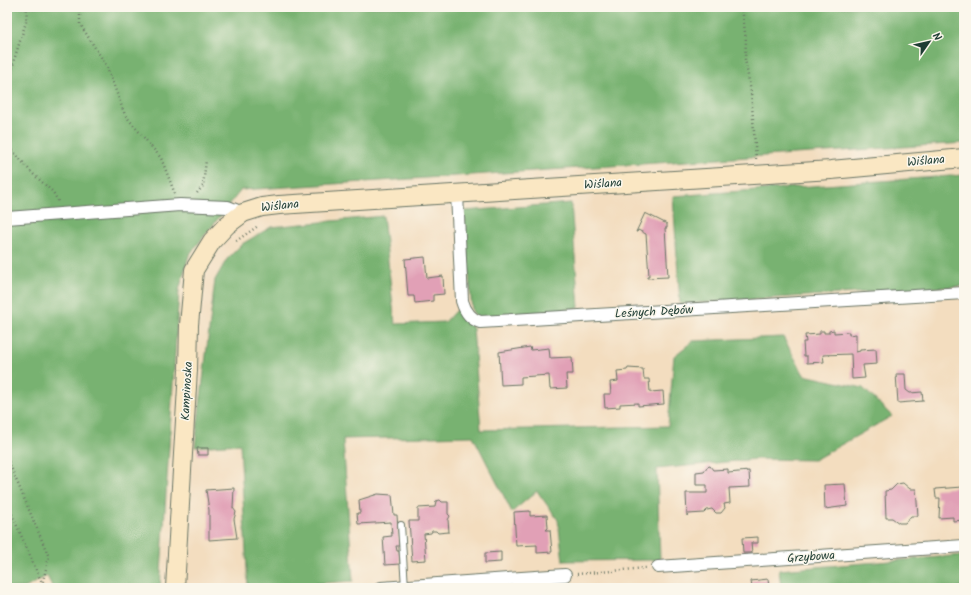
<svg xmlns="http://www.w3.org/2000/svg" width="971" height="595" font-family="Kalam,sans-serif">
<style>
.forest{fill:#78b271;stroke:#4c7852}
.building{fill:#e1a0b6}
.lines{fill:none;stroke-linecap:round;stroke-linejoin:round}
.lane-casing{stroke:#697565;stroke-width:8}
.street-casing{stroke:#697565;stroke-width:14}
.secondary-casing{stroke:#697565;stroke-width:20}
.path{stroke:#697565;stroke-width:2.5;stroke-dasharray:1 3;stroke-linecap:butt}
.lane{stroke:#fff;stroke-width:6}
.street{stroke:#fff;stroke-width:12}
.secondary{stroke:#fae7c3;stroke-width:18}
.labels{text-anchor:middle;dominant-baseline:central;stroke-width:3;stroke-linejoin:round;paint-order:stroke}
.street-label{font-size:12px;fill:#1f3d34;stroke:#fbf7ec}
</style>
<rect width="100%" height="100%" fill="#fbf7ec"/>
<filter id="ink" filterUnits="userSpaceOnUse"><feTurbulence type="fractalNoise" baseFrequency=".025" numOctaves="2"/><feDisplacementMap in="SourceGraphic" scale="8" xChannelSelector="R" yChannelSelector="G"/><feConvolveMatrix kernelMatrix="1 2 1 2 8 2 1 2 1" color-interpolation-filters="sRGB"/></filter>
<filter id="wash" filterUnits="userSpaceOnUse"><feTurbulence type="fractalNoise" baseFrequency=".012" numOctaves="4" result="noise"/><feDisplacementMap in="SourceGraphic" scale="16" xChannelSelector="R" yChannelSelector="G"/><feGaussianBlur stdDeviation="0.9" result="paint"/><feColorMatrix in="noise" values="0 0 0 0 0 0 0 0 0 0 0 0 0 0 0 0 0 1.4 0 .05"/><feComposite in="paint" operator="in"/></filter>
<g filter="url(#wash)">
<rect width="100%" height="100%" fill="#f3ddbf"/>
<g class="forest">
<polygon points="7,7 964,7 964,143 241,190 189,255 179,290 160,588 53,588 47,576 25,588 7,588"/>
<polygon points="964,175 964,286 680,304 673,196"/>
<polygon points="571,203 579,308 477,318 472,311 464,211"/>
<polygon points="383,216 395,324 445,322 457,309 466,317 473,329 481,430 668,426 674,356 693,341 783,337 804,375 863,388 892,416 814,460 756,459 657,469 660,560 563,561 558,520 537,491 512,512 473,436 343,439 353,581 248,588 240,444 195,447 215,280 227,259 242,244 271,227"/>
<polygon points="964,555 964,586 957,588 781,588 779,570"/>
</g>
<g id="blocks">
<g class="building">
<polygon points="645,213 667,224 667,228 665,228 668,277 647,278 647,276 649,276 646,234 638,230 637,232 636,232"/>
<polygon points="425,257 427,278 443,276 444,294 433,295 433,301 415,303 414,296 408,296 405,259"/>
<polygon points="834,330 834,333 849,332 849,335 856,334 856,352 860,351 860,350 876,349 877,364 863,365 865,378 852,379 851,354 823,355 824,362 807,363 807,356 804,356 803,342 806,342 805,335 820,334 820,331 824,331 824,333 829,333 829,331"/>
<polygon points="530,347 531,350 549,348 550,358 572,357 573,374 566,374 567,388 550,389 549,375 521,377 521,384 501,385 499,352"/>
<polygon points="628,368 643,369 644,379 649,379 650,392 663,391 664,404 638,406 638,403 620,404 620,407 605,408 604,394 611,394 610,382 618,381 617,371 627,370"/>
<polygon points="896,374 905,374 906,390 910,393 922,392 923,401 898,403"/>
<polygon points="197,448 208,448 208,455 198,455"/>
<polygon points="710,466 713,470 728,469 728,473 749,471 750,487 729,488 730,503 724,504 725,508 721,513 716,513 712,509 707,510 704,513 688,514 687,516 686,493 707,493 707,485 696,485 696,472 704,471 707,467"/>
<polygon points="903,483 910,489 916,489 918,516 911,516 905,523 899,523 892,518 886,518 885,491 891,490 897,484"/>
<polygon points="845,484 847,506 825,509 824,485"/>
<polygon points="962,487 964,520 953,521 953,517 939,518 940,498 936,498 935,489"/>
<polygon points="234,488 233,508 236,512 234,519 237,538 209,540 209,510 206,490"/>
<polygon points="378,494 392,495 394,515 397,515 399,546 396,546 397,551 399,551 400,564 385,565 383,537 392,536 391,522 358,524 357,513 360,513 359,500"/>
<polygon points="440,500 442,502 448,502 448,514 450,516 448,520 449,532 438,533 436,531 432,531 431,533 424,534 426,560 412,561 409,521 418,521 418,508 435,507 436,501"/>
<polygon points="530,511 530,516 547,515 548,528 546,530 550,530 552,552 537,553 537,545 516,546 514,512"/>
<polygon points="758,537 758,543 751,543 752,553 743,553 742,538"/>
<polygon points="501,552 501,562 485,563 485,553"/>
<polygon points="768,579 769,588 752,588 751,581"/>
</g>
</g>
</g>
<g filter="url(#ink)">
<use href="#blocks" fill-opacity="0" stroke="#697565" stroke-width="1"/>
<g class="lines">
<defs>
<polyline id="lane" points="401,525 405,587"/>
<g id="street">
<path d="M457,194L462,301C465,311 470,319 480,322L964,293"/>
<polyline points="7,218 180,205 228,207 243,213"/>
<polyline points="658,567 964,546"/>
<polyline points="381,588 565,575"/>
</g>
<polyline id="secondary" points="175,588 188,370 189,325 194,270 212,241 227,225 243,213 262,207 279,205 831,170 964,158"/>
</defs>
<use href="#lane" class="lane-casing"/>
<use href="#street" class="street-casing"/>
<use href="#secondary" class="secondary-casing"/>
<g class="path">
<polyline points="80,7 80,24 106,65 125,115 161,158 175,194"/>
<polyline points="526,7 532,11"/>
<polyline points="742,7 746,41 745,59 751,92 756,159"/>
<polyline points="7,100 14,60 26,22 27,7"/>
<polyline points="7,144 32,173 53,192 59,203"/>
<polyline points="197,193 203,186 206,160"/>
<polyline points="236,241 258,226"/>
<polyline points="7,458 49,557 42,585"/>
<polyline points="7,503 44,588"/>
<polyline points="577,574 646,568"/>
<polyline points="37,588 42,585 57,588"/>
</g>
<use href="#lane" class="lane"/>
<use href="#street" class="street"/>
<use href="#secondary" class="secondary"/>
</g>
</g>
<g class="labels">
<g class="street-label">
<text transform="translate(926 161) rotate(-5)">Wiślana</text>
<text transform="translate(603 184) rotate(-4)">Wiślana</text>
<text transform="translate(280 206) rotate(-6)">Wiślana</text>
<text transform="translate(654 312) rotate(-3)">Leśnych Dębów</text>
<text transform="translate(187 391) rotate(-87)">Kampinoska</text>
<text transform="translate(811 557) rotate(-4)">Grzybowa</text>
</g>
</g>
<rect width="971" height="595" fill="none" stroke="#fbf7ec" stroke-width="24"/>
<g transform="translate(929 42) rotate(56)" stroke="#fbf7ec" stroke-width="3" paint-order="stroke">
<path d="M0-3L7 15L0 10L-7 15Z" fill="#1f3d34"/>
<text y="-6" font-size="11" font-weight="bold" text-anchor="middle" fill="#1f3d34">N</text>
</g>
</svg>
